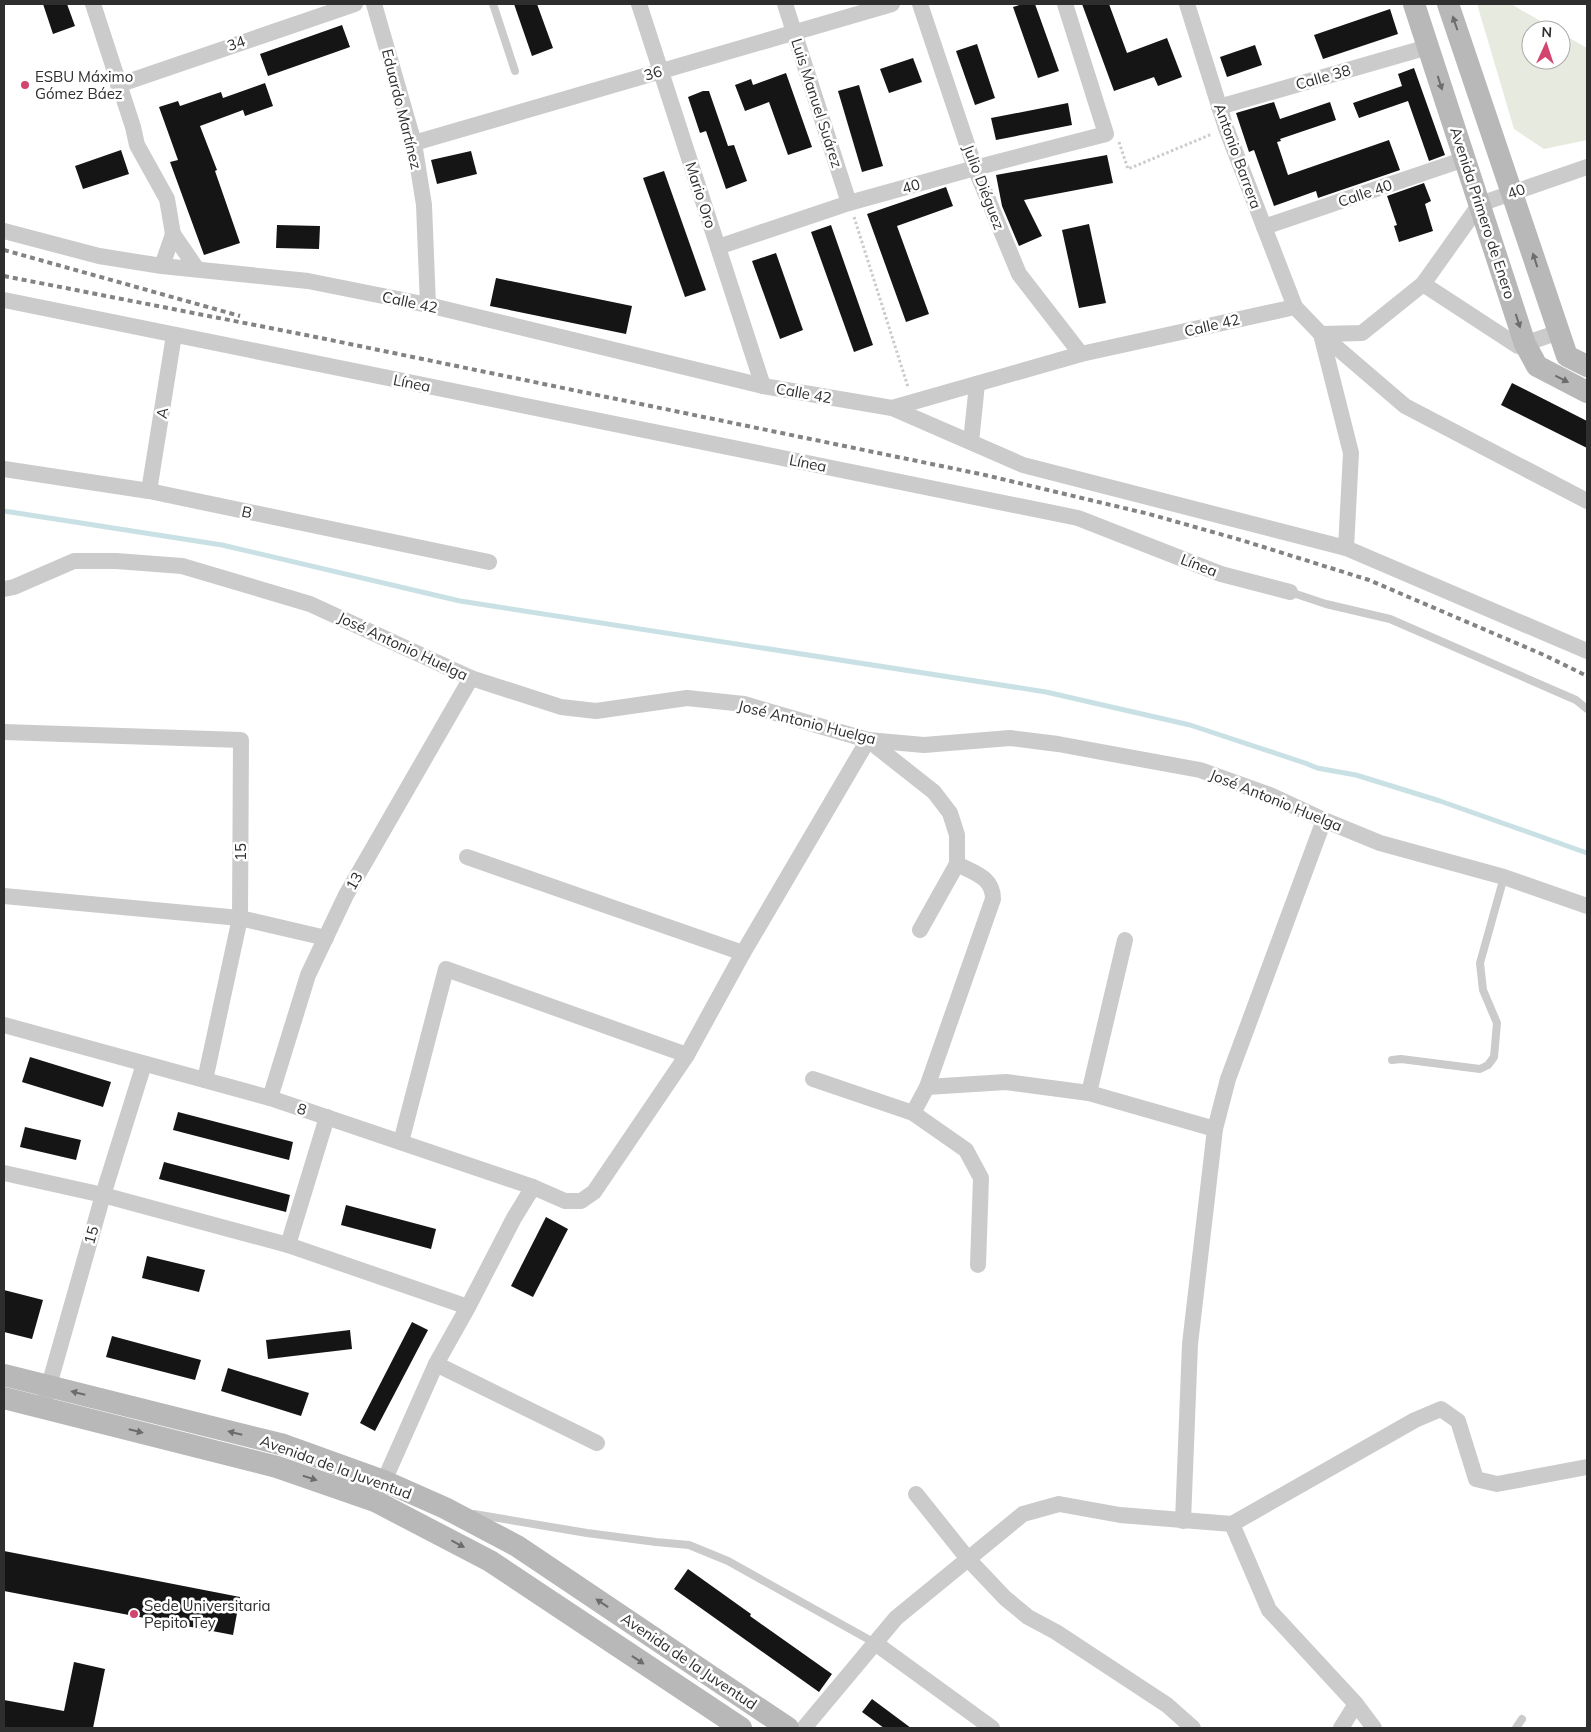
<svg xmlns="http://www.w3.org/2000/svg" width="1591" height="1732" font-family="Mulish,sans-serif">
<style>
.green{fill:#e7eade}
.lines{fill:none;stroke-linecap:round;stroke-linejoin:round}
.stream{stroke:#c9e1e5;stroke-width:5}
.building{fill:#151515}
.path{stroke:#cbcbcb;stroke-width:3;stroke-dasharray:2.5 2.5;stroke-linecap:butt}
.lane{stroke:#cbcbcb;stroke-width:8}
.street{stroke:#cbcbcb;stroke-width:16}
.secondary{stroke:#b8b8b8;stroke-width:22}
.rail{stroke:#838383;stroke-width:4;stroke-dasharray:5 4;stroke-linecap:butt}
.oneway{fill:#6c6c6c}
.poi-dot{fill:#d1456e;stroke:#fff;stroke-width:2}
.labels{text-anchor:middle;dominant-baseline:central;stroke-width:5;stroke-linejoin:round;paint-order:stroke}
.street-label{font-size:15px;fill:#2e2e2e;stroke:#fff}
.poi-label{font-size:15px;fill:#2e2e2e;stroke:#fff;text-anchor:start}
</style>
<rect width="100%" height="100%" fill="#fff"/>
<polygon class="green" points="1477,4 1511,4 1556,30 1531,30 1531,60 1561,60 1561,33 1587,48 1587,140 1544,149 1514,129"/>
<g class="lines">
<polyline class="stream" points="4,511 222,545 460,601 1046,692 1190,725 1305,763 1317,768 1356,775 1440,801 1587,853"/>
</g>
<g class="building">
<polygon points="43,4 67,4 75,26 53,34"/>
<polygon points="514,4 537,4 553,48 532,56"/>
<polygon points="1023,4 1035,4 1059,71 1038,78 1013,7"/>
<polygon points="1082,4 1109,4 1127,53 1167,38 1182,77 1158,86 1154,77 1114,91"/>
<polygon points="1390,9 1398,34 1323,59 1314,35"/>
<polygon points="342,25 350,47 268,76 260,54"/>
<polygon points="977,44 995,98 975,105 956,51"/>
<polygon points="1255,45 1262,65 1227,77 1220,57"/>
<polygon points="913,58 922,82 889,93 880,69"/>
<polygon points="1414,68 1445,155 1429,161 1408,101 1359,118 1353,103 1402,86 1398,74"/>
<polygon points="786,73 812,147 788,155 769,102 745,111 735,85 751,79 753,85"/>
<polygon points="265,83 273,106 245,116 243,110 200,126 217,170 215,171 240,243 204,255 170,162 178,160 159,107 178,101 180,106 221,92 223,98"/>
<polygon points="859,85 883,166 862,172 838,91"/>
<polygon points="703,91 709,91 728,146 734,145 747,181 726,189 706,131 700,133 688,97"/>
<polygon points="1274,102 1280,119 1330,102 1336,120 1280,139 1281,141 1277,142 1288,175 1389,140 1400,170 1318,198 1316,191 1274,206 1254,150 1249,152 1236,113"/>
<polygon points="1068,103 1072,125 996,140 991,118"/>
<polygon points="121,150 129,174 83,189 75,166"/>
<polygon points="471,151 477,174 437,184 431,160"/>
<polygon points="1107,155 1113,183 1024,200 1042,236 1019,246 1002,206 996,175"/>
<polygon points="664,171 706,290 685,297 643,178"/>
<polygon points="1424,183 1431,201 1425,204 1433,231 1399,242 1394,226 1397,225 1387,196"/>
<polygon points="946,187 953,206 897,226 929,314 906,322 867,214"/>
<polygon points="1089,224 1106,303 1079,308 1062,230"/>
<polygon points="277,225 320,226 319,249 276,248"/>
<polygon points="831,225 873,345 854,352 811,232"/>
<polygon points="776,253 803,330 780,339 752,261"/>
<polygon points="496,278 632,306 626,334 490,306"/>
<polygon points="1512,383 1587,421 1587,448 1501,405"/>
<polygon points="30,1057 111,1082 103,1107 22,1082"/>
<polygon points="178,1112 293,1142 289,1160 173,1130"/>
<polygon points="25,1127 81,1140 76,1160 20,1147"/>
<polygon points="164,1162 290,1195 286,1212 159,1179"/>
<polygon points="346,1205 436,1229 431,1249 341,1225"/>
<polygon points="546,1217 568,1229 533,1297 511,1286"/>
<polygon points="147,1256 205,1270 199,1292 142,1278"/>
<polygon points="4,1290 43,1300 32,1339 4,1332"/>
<polygon points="412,1322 428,1330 375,1431 360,1423"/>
<polygon points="350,1330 352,1349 268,1359 266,1340"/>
<polygon points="112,1336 201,1360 195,1380 106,1357"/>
<polygon points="228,1368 309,1393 301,1416 221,1391"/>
<polygon points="4,1551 240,1597 233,1635 4,1591"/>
<polygon points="688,1569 751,1614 750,1616 832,1674 819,1692 674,1589"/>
<polygon points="74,1662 105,1669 93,1728 4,1728 4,1700 64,1711"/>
<polygon points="872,1699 911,1728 884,1728 862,1712"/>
</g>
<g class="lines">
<g class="path">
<polyline points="1119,142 1128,169 1212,134"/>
<polyline points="854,217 908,387"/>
</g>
<g class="lane">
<polyline points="493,4 515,71"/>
<polyline points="1290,592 1326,604 1390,619 1576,700 1587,709"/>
<polyline points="1392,1060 1401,1059 1480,1069 1488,1065 1494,1057 1497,1023 1483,990 1480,963 1504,877"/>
<polyline points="474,1514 587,1533 656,1542 689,1545 728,1561 875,1643"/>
<polyline points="1516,1728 1522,1719"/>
</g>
<g class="street">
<polyline points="93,4 133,127 137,145 167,199 173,234 197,269"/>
<polyline points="374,4 414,143 424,205 428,305"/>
<polyline points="639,4 763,386"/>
<polyline points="785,4 849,203"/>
<polyline points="920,4 975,168 1019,274 1081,354"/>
<polyline points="1187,4 1226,128 1295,307"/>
<polyline points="118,85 355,4"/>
<polyline points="1219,107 1428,47"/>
<polyline points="414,143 892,4"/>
<polyline points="1264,227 1465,159"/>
<polyline points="4,231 99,256 162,266 308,281 428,305 763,386 892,408 1081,354 1295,307 1321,334 1362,333 1423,284 1480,204 1587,167"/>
<polyline points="718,247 849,203 975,168 1106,134 1065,4"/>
<polyline points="162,266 173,234"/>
<polyline points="1423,284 1518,346 1559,332"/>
<polyline points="4,300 1078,518 1221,574 1290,592"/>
<polyline points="1321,334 1405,406 1587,501"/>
<polyline points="1321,334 1351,453 1346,548"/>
<polyline points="892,408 1023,465 1346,548 1587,651"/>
<polyline points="971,442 977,384"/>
<polyline points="4,469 149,491 489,562"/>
<polyline points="149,491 174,335"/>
<polyline points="4,589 14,587 74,561 116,561 182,566 310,604 471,678 561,707 596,711 687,698 744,704 868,740 924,745 1010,738 1058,744 1200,770 1270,795 1324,820 1380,843 1504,877 1587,906"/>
<polyline points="4,732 241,740 240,918 205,1080"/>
<polyline points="467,857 743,953"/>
<polyline points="4,896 240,918 326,938"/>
<polyline points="4,1025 270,1098 533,1187 565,1201 581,1201 594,1192 687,1055 743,953 868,740 934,792 950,813 957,835 957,864 920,930"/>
<polyline points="813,1079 913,1113 966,1150 981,1178 978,1265"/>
<polyline points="927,1087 1006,1082 1089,1093 1215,1129"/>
<polyline points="1089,1093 1125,940"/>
<polyline points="270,1098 308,975 346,895 471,678"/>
<path d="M913,1113L927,1087L993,899C993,877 974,873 957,864"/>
<polyline points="401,1142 446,969 687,1055"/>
<polyline points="4,1173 103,1195 288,1245 468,1307"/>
<polyline points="288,1245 327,1117"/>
<polyline points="436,1364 597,1443"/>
<polyline points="46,1396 103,1195 144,1064"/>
<polyline points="380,1490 436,1364 468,1307 514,1218 533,1187"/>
<polyline points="916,1494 968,1559 1005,1598 1028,1617 1056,1632 1167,1705 1193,1728"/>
<polyline points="1183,1521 1190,1344 1215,1129 1228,1079 1324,820"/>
<polyline points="1232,1524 1269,1610 1356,1704 1374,1728"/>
<polyline points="875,1643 992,1728"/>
<polyline points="804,1728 896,1618 1023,1514 1059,1504 1120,1515 1232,1524 1415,1420 1441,1409 1458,1421 1476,1479 1497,1484 1587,1467"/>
<polyline points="1341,1728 1356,1704"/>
</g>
<g class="secondary">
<polyline points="1414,4 1525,344 1537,366 1587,392"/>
<polyline points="1448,4 1567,356 1587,366"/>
<polyline points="4,1375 284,1445 384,1481 445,1508 517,1546 788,1728"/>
<polyline points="4,1398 277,1467 375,1501 490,1561 741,1728"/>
</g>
<g class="rail">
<polyline points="4,250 240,316"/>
<polyline points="4,276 311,336 985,475 1149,514 1241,540 1369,580 1544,655 1587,676"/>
</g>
</g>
<defs><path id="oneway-solid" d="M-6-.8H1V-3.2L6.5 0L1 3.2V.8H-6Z" transform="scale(1.25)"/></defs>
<g class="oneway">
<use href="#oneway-solid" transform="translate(1455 23) rotate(-109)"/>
<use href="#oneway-solid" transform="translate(1440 83) rotate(72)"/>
<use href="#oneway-solid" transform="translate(1535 260) rotate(-108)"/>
<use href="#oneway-solid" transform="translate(1518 321) rotate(72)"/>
<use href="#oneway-solid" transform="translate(1562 379) rotate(27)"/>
<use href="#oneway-solid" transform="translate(78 1393) rotate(-166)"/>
<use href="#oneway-solid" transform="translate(136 1431) rotate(14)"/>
<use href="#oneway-solid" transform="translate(235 1433) rotate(-166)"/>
<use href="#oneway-solid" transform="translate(310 1478) rotate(18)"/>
<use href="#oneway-solid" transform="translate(458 1544) rotate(28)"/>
<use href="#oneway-solid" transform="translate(602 1603) rotate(-146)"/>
<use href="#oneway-solid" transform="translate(638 1660) rotate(34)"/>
</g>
<g class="poi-dot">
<circle cx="25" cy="85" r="5"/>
<circle cx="134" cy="1614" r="5"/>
</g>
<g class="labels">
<g class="street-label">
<text transform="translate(236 43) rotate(-19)">34</text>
<text transform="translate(653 73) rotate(-16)">36</text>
<text transform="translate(1323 77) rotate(-16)">Calle 38</text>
<text transform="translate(817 103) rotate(72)">Luis Manuel Suárez</text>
<text transform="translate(402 109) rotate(76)">Eduardo Martínez</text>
<text transform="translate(1238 156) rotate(70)">Antonio Barrera</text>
<text transform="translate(911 186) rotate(-16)">40</text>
<text transform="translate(984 187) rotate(69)">Julio Diéguez</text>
<text transform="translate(1516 191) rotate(-20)">40</text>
<text transform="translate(1365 193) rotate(-19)">Calle 40</text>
<text transform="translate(701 195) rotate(72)">Mario Oro</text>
<text transform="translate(1483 213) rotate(72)">Avenida Primero de Enero</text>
<text transform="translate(410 302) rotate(12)">Calle 42</text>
<text transform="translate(1212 325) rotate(-13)">Calle 42</text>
<text transform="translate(412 383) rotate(11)">Línea</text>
<text transform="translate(804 393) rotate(10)">Calle 42</text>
<text transform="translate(162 413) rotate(-81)">A</text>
<text transform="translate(808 463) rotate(11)">Línea</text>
<text transform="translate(247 512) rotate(12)">B</text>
<text transform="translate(1199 565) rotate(21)">Línea</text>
<text transform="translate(403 646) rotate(25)">José Antonio Huelga</text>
<text transform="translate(807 722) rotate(14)">José Antonio Huelga</text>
<text transform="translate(1276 800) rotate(22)">José Antonio Huelga</text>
<text transform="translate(240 852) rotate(-90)">15</text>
<text transform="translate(354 881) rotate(-60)">13</text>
<text transform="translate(302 1109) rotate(18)">8</text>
<text transform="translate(91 1235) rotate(-74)">15</text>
<text transform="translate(336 1467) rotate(20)">Avenida de la Juventud</text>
<text transform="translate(689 1661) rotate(34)">Avenida de la Juventud</text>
</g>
<g class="poi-label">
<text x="35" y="76">ESBU Máximo<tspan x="35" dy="17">Gómez Báez</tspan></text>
<text x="144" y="1605">Sede Universitaria<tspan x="144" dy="17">Pepito Tey</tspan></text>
</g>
</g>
<rect width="1591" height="1732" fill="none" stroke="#2e2e2e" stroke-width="10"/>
<g transform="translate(1546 45) rotate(3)"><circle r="24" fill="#ffffff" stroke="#ababab"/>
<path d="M0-4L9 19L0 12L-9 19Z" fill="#d1456e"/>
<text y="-8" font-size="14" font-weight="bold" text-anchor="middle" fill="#2e2e2e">N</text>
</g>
</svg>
